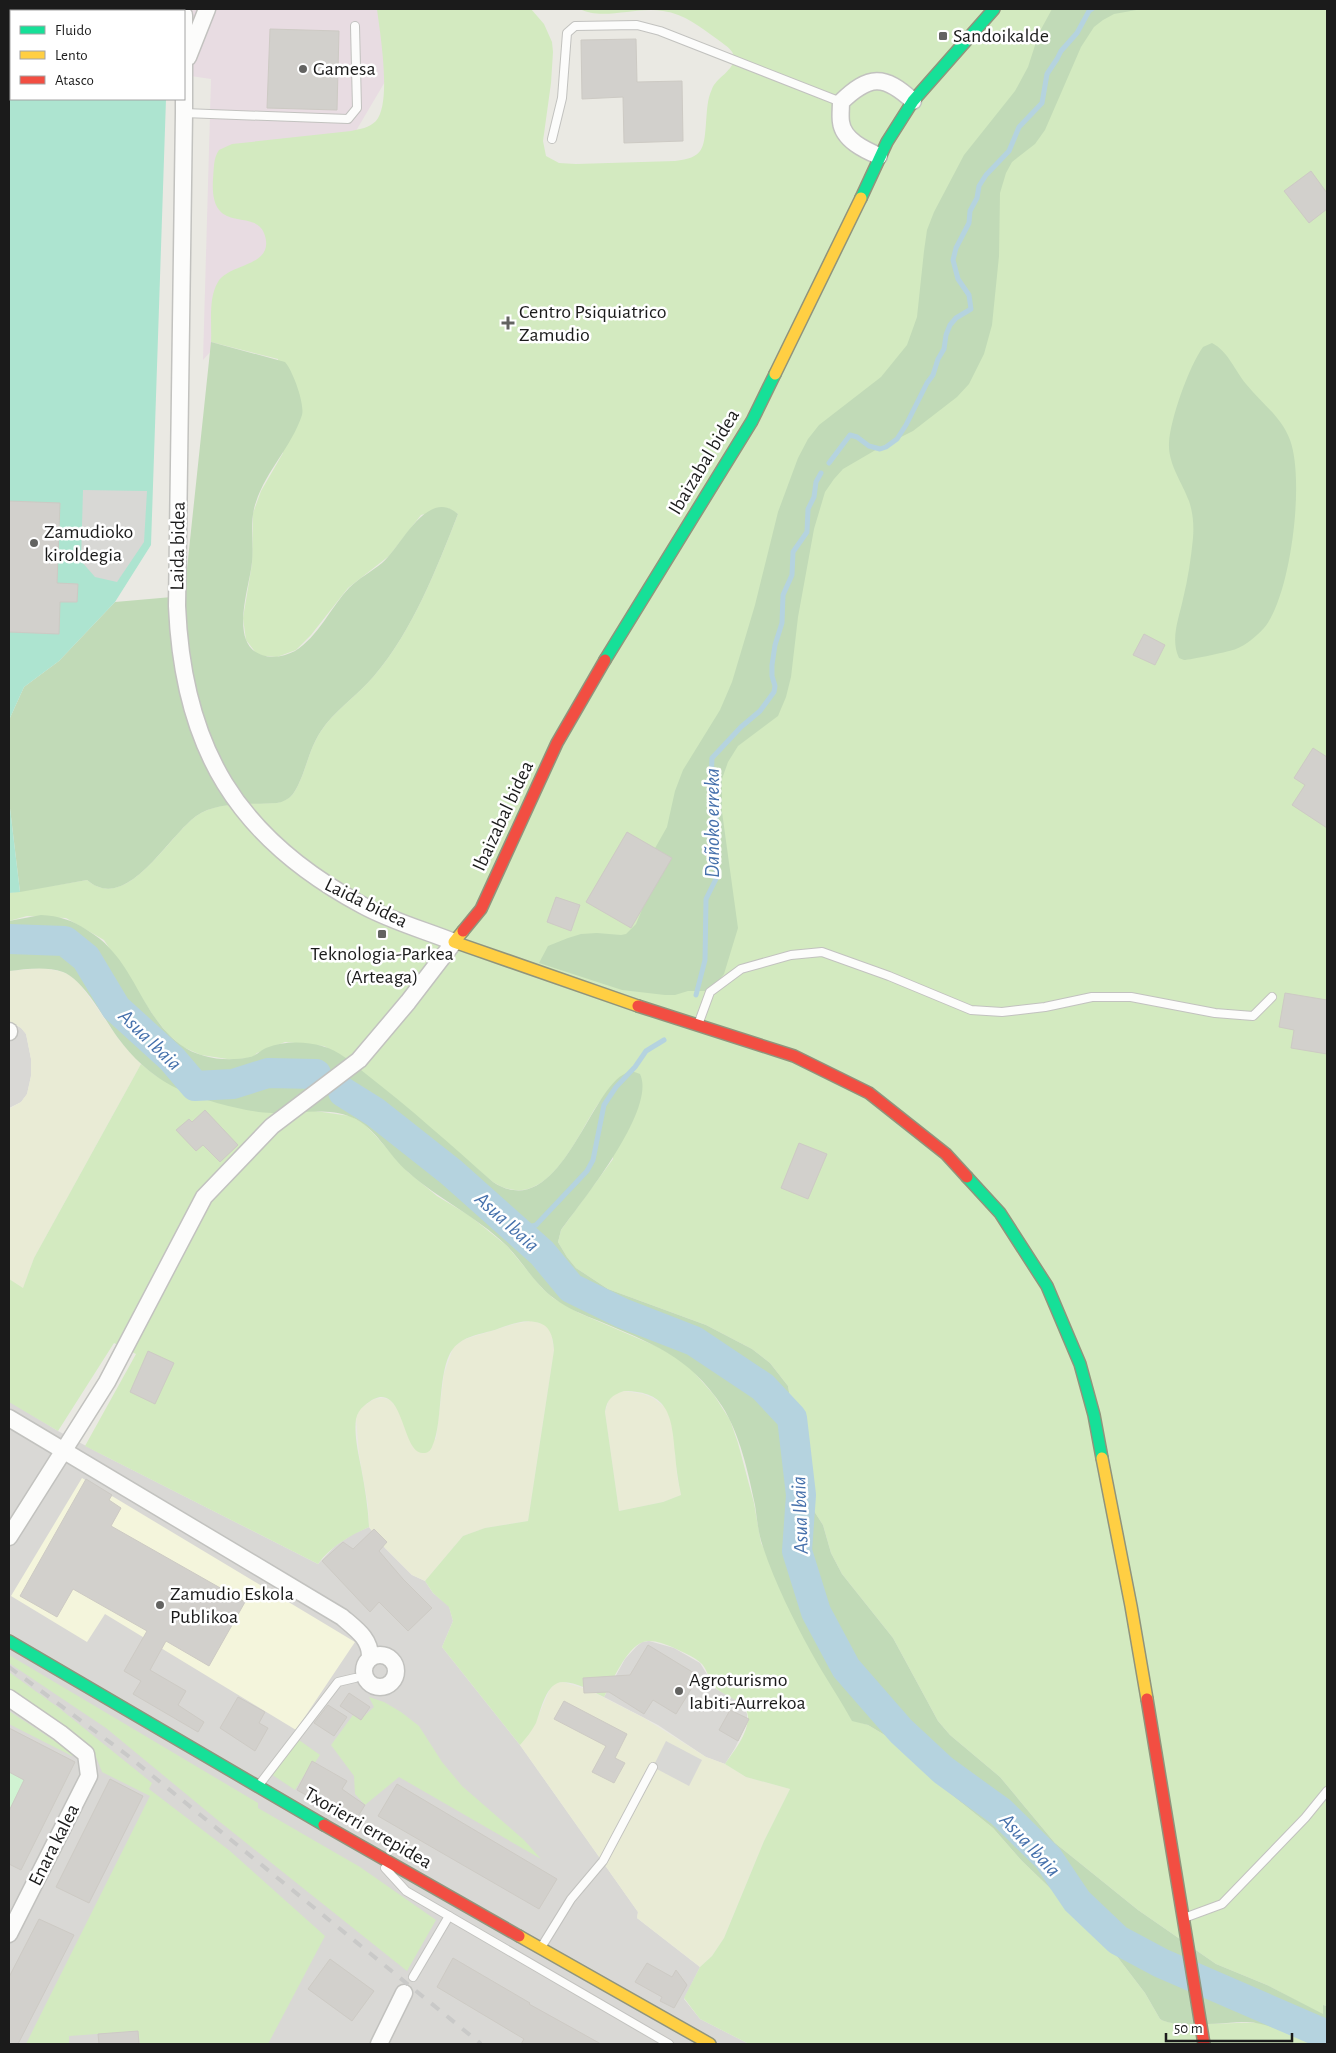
<svg xmlns="http://www.w3.org/2000/svg" width="1336" height="2053" font-family="'Alegreya Sans',sans-serif">
<style>
.residential{fill:#d9d8d5}
.industrial{fill:#e8dce2}
.education{fill:#f4f5dc}
.farmland{fill:#e9ebd5}
.grass{fill:#d3eac0;fill-rule:evenodd}
.forest{fill:#c1dab7}
.park{fill:#d0f3d2}
.pitch{fill:#ade4d0}
.parking{fill:#d8d8d5}
.lines{fill:none;stroke-linecap:round;stroke-linejoin:round}
.stream{stroke:#b5d3df;stroke-width:5}
.river{stroke:#b5d3df;stroke-width:30}
.building{fill:#d2d0cc;stroke:#cdcac4}
.lane-casing{stroke:#c2c2bf;stroke-width:10}
.street-casing{stroke:#c2c2bf;stroke-width:19}
.fast-casing{stroke:#90947c;stroke-width:14}
.slow-casing{stroke:#90947c;stroke-width:14}
.jam-casing{stroke:#90947c;stroke-width:14}
.lane{stroke:#fcfcfb;stroke-width:8}
.street{stroke:#fcfcfb;stroke-width:16}
.fast{stroke:#16e098;stroke-width:11}
.slow{stroke:#ffcf43;stroke-width:11}
.jam{stroke:#f24e42;stroke-width:11}
.rail{stroke:#c9c9c8;stroke-width:4;stroke-dasharray:10 10;stroke-linecap:butt}
.poi-dot{fill:#636361;stroke:#fff;stroke-width:2}
.labels{text-anchor:middle;dominant-baseline:central;stroke-width:5;stroke-linejoin:round;paint-order:stroke}
.poi-label{font-size:20px;fill:#1b1b1b;stroke:#fff;text-anchor:start}
.street-label{font-size:20px;fill:#1b1b1b;stroke:#fff}
.water-label{font-size:21px;font-style:italic;fill:#4671ac;stroke:#fff}
</style>
<rect width="100%" height="100%" fill="#eae9e3"/>
<g class="residential">
<polygon points="9,1021 21,1028 26,1034 31,1059 31,1076 27,1094 21,1102 9,1108"/>
<polygon points="9,1401 58,1431 103,1455 318,1564 335,1546 353,1534 369,1527 385,1548 412,1575 425,1581 433,1593 449,1606 453,1621 442,1647 520,1745 638,1912 637,1918 700,1967 684,1999 700,2019 749,2044 9,2044"/>
<polygon points="649,1641 674,1648 700,1663 716,1689 740,1702 744,1707 747,1714 747,1723 735,1748 725,1764 706,1757 658,1725 604,1697 625,1659 636,1647 642,1642"/>
</g>
<polygon class="industrial" points="33,9 428,9 256,300 203,360 211,79 184,75 184,11 38,11"/>
<polygon class="education" points="82,1478 355,1642 296,1730 105,1614 87,1642 11,1596"/>
<g class="farmland">
<polygon points="42,968 59,971 68,974 79,983 120,1041 141,1064 34,1258 23,1288 9,1282 9,1109 21,1102 27,1094 31,1076 31,1059 26,1034 21,1028 9,1021 9,971"/>
<polygon points="531,1321 544,1324 551,1331 554,1350 528,1521 485,1528 463,1536 425,1581 412,1575 385,1548 369,1527 368,1505 359,1454 356,1417 360,1409 374,1399 383,1398 390,1400 398,1409 410,1441 436,1439 444,1374 453,1348 463,1340 472,1337 514,1324"/>
<polygon points="624,1391 643,1394 653,1398 667,1409 673,1427 677,1475 681,1495 663,1502 619,1511 605,1412 609,1399 614,1394"/>
<polygon points="563,1682 589,1690 644,1718 706,1757 725,1764 746,1777 790,1789 764,1841 724,1938 712,1956 700,1967 637,1918 638,1912 520,1745 535,1724 549,1691 555,1683"/>
</g>
<g class="grass">
<path d="M377,9H531L544,24L552,42L553,52L551,83L543,141L546,156L559,163L576,164L675,161C703,158 704,149 706,123C707,112 707,99 712,89C716,78 733,71 734,59C735,50 723,44 717,39C700,27 685,14 663,11C638,6 602,21 580,9H1327V2006L1323,2005V2015L1267,1985L1216,1964L1138,1910L1055,1843L1000,1777L950,1735L938,1721L893,1638L842,1574L831,1553L823,1525L814,1511L805,1487L788,1386L770,1363L752,1349L706,1325L608,1289L576,1268L567,1257L558,1242L561,1230L613,1159L612,1085C606,1094 599,1102 594,1110C573,1145 543,1214 493,1182L342,1056L324,1046L285,1042L257,1053L253,1057L234,1060L201,1055L183,1047L168,1034L155,1018L104,940L66,918L27,916L9,921V893L87,880C129,916 172,828 201,813C224,801 252,804 277,803C283,801 289,799 293,794C305,777 308,750 321,731C333,712 358,695 374,676C413,630 436,570 458,514L448,508L421,515L389,556L348,588L311,635L296,650L277,657L264,656L256,653L246,640L243,618L252,564L253,513L261,491L283,453L278,359L211,342C212,324 208,298 218,282C229,263 274,267 265,236C257,205 209,239 213,179C214,170 213,158 219,150L232,144L351,131C360,129 369,128 376,121C392,103 380,33 377,9Z"/>
<path d="M141,1064L156,1076L189,1093L350,1116L363,1123L373,1133L408,1172L437,1196L470,1216L507,1246L542,1288L553,1298L579,1313L658,1347L676,1357L691,1369L714,1395L730,1420L738,1443L754,1503L761,1543L852,1720L868,1725L888,1737L937,1783L993,1828L1022,1861L1106,1942L1145,1993L1160,2019C1175,2029 1237,2021 1259,2023C1275,2025 1299,2037 1313,2044H749L700,2019L684,1998L700,1967L712,1956L724,1938L764,1841L790,1789L746,1777L725,1764C734,1751 748,1734 748,1717C747,1699 725,1698 715,1687C709,1681 708,1671 702,1664C694,1656 682,1652 672,1647C664,1644 652,1639 643,1642C626,1648 612,1682 604,1697C592,1691 576,1682 563,1682C546,1682 541,1710 536,1723C532,1731 526,1738 520,1745L442,1647L453,1621L449,1607L433,1593L425,1581L463,1536L485,1528L528,1521L554,1350C553,1336 550,1324 535,1322C521,1319 504,1327 491,1331C480,1334 468,1336 459,1343C435,1359 445,1422 432,1447C430,1451 428,1453 423,1453C400,1454 405,1370 364,1406C360,1409 357,1414 356,1419C354,1434 358,1452 361,1467C365,1488 368,1507 369,1527C349,1536 331,1546 318,1564L85,1446L136,1354L114,1343L58,1431L9,1402V1279L23,1288L34,1258ZM624,1391C669,1391 672,1417 675,1453C676,1467 678,1481 681,1495L663,1502L619,1511L605,1412C607,1399 612,1395 624,1391Z"/>
<polygon points="9,1655 258,1803 258,1808 360,1867 436,1920 407,1971 220,1822 106,1728 9,1663"/>
<polygon points="9,1672 59,1708 152,1783 149,1789 230,1851 325,1936 268,2044 140,2044 138,2031 69,2036 69,2044 26,2044 150,1796 102,1772 96,1757 91,1757 9,1694"/>
<polygon points="369,1697 384,1702 401,1712 419,1726 442,1762 462,1786 524,1840 541,1859 399,1777 365,1805 355,1794 354,1776 331,1745 353,1715 361,1719 374,1707"/>
<polygon points="9,1711 73,1753 73,1754 72,1756 9,1724"/>
<polygon points="299,1740 320,1755 310,1770 308,1769 295,1790 271,1774"/>
</g>
<g class="forest">
<polygon points="1052,9 1142,9 1114,14 1103,20 1094,27 1081,47 1045,130 1035,144 1012,162 1006,173 1000,193 999,256 992,325 984,354 969,384 957,397 913,431 879,448 843,469 834,479 825,492 814,529 798,617 791,677 786,697 778,716 738,746 728,762 722,779 722,812 738,928 724,974 710,991 688,991 675,995 665,995 622,990 539,963 548,946 568,938 581,934 597,933 621,935 626,934 636,924 646,900 654,850 667,827 675,791 683,770 720,710 732,682 755,605 778,512 798,458 808,439 819,425 881,377 907,345 917,317 924,251 927,230 934,212 964,155 1015,91 1028,67 1039,33"/>
<path d="M211,342L285,362C293,371 305,404 302,415C292,446 266,471 256,502C249,521 254,542 252,562C250,586 228,644 262,655C273,659 285,656 295,651C318,637 331,607 349,588C359,578 371,572 382,563C401,547 427,487 458,514C436,570 413,630 374,676C358,695 333,712 321,731C308,750 305,777 293,794C289,799 283,802 277,803C252,805 224,801 201,813C171,829 129,916 87,880L20,892L9,800V720L24,687L59,661L115,602L172,597L186,578Z"/>
<path d="M1212,343C1228,351 1235,371 1246,384C1261,403 1281,416 1290,440C1305,480 1291,596 1264,628C1257,636 1246,645 1236,649C1232,651 1190,660 1184,660L1179,658C1170,639 1179,618 1183,599C1188,579 1191,558 1193,538C1194,525 1193,513 1189,501C1182,482 1168,464 1169,443C1170,420 1189,366 1203,347Z"/>
<path d="M41,915C59,916 72,920 87,930C135,958 138,1013 181,1045C200,1059 228,1062 250,1057C256,1056 261,1050 266,1048C283,1041 305,1041 322,1046C339,1050 353,1064 366,1074C410,1108 451,1145 493,1182C568,1231 596,1051 640,1074C657,1109 582,1201 561,1230L558,1242L567,1257L576,1268L608,1289L706,1325L752,1349L770,1363L788,1386L805,1487L814,1511L823,1525L831,1553L842,1574L893,1638L938,1721L950,1735L1000,1777L1055,1843L1138,1910L1216,1964L1267,1985L1323,2014V2005L1327,2006V2044C1299,2044 1276,2023 1247,2022C1227,2022 1174,2029 1160,2019L1145,1993L1106,1942L1022,1861L993,1828L937,1783L888,1737L868,1725L852,1721C839,1697 824,1676 811,1652C793,1619 775,1583 763,1547C758,1533 757,1518 755,1505C748,1472 740,1434 722,1406C689,1356 651,1343 599,1321C584,1315 568,1309 555,1299C535,1285 523,1262 506,1245C476,1216 438,1199 408,1172C388,1155 376,1127 351,1117C327,1107 297,1114 272,1113C244,1112 197,1099 172,1086C151,1075 132,1057 118,1038C104,1019 85,981 63,972C46,966 26,969 9,971V921Z"/>
</g>
<polygon class="park" points="9,1772 24,1780 9,1811"/>
<g class="pitch">
<polygon points="9,9 33,9 38,11 11,11 11,99 166,99 151,545 115,602 59,661 24,687 9,720"/>
<polygon points="9,800 20,892 9,893"/>
</g>
<g class="parking">
<polygon points="83,490 147,491 144,542 117,582 95,577 81,561"/>
<polygon points="666,1741 702,1760 689,1786 653,1767"/>
</g>
<g class="lines">
<g class="stream">
<polyline points="829,463 850,435 857,437 869,446 880,449 886,447 897,439 906,425 927,383 933,375 938,359 944,349 946,335 950,325 956,318 971,309 969,295 958,279 953,260 956,248 969,223 970,211 977,198 979,186 986,175 1009,151 1019,127 1042,103 1047,74 1057,59 1061,51 1077,33 1089,11 1092,9"/>
<polyline points="696,995 705,960 706,899 716,879 716,806 711,783 712,758 741,727 760,711 774,692 775,686 772,676 772,665 775,645 782,623 783,595 792,575 793,552 807,532 808,509 814,497 816,482 821,473"/>
<polyline points="511,1227 529,1227 536,1225 587,1171 593,1160 604,1105 616,1087 635,1067 646,1051 664,1040"/>
</g>
<g class="river">
<polyline points="9,939 65,941 86,958 116,1008 172,1059 195,1086 233,1084 268,1073 316,1074"/>
<polyline points="343,1092 375,1112 451,1172 542,1253 571,1288 622,1313 694,1341 763,1387 792,1418 801,1495 797,1551 816,1612 846,1668 901,1731 943,1770 1001,1812 1048,1858 1077,1901 1118,1940 1161,1963 1327,2035"/>
</g>
</g>
<g class="building">
<polygon points="270,29 339,31 337,110 267,108"/>
<polygon points="636,39 637,82 682,81 683,141 624,143 623,97 582,99 581,40"/>
<polygon points="1311,171 1327,193 1327,209 1309,223 1284,191"/>
<polygon points="9,501 60,503 57,583 78,584 77,602 60,602 59,634 9,632"/>
<polygon points="1144,634 1165,645 1155,665 1133,655"/>
<polygon points="1313,748 1327,757 1327,828 1292,805 1305,785 1294,778"/>
<polygon points="627,832 672,858 631,928 586,902"/>
<polygon points="556,897 580,905 571,931 547,922"/>
<polygon points="1285,993 1327,1000 1327,1054 1291,1048 1294,1030 1279,1027"/>
<polygon points="205,1110 238,1145 220,1162 203,1145 196,1151 176,1130 189,1119 192,1122"/>
<polygon points="799,1143 827,1154 808,1199 781,1188"/>
<polygon points="148,1351 174,1363 155,1404 130,1392"/>
<polygon points="86,1479 112,1495 109,1500 121,1508 111,1526 245,1602 209,1666 166,1641 150,1670 186,1691 178,1705 204,1722 198,1732 133,1694 141,1681 124,1671 147,1631 73,1589 57,1617 20,1596"/>
<polygon points="374,1529 387,1542 379,1551 403,1579 432,1608 408,1631 379,1602 370,1612 322,1561 343,1542 353,1549"/>
<polygon points="648,1645 699,1676 676,1714 653,1700 644,1714 609,1692 584,1693 583,1678 630,1675"/>
<polygon points="349,1693 370,1707 361,1720 340,1706"/>
<polygon points="238,1697 265,1712 259,1723 268,1728 255,1751 220,1728"/>
<polygon points="564,1701 627,1734 615,1758 625,1763 614,1783 592,1772 606,1746 554,1719"/>
<polygon points="328,1705 347,1717 334,1736 314,1723"/>
<polygon points="730,1710 749,1719 738,1741 719,1730"/>
<polygon points="9,1728 75,1762 21,1870 9,1864 9,1811 24,1780 9,1772"/>
<polygon points="312,1761 347,1781 342,1789 365,1805 357,1818 334,1803 331,1809 297,1790"/>
<polygon points="110,1779 143,1796 89,1903 56,1887"/>
<polygon points="397,1784 557,1879 539,1909 378,1816"/>
<polygon points="39,1919 74,1935 18,2044 9,2044 9,1977"/>
<polygon points="453,1958 530,2003 529,2004 601,2044 521,2044 524,2039 437,1987"/>
<polygon points="330,1959 374,1991 352,2021 308,1989"/>
<polygon points="647,1963 672,1977 676,1970 687,1985 674,2008 660,2001 662,1997 635,1982"/>
<polygon points="138,2031 139,2044 99,2044 98,2034"/>
</g>
<g class="lines">
<defs>
<g id="lane">
<polyline points="184,113 348,119 357,108 355,26"/>
<polyline points="552,139 562,98 567,33 575,26 637,25 660,31 841,102"/>
<polyline points="699,1022 710,992 741,969 791,955 822,952 889,976 971,1010 1002,1012 1045,1007 1092,997 1131,997 1215,1013 1253,1016 1272,997"/>
<polyline points="259,1785 338,1682 355,1678"/>
<polyline points="385,1868 406,1891 669,2044"/>
<polyline points="1184,1918 1222,1904 1305,1818 1327,1791"/>
<polyline points="542,1946 571,1899 603,1861 653,1767"/>
<polyline points="413,1977 449,1916"/>
</g>
<g id="street">
<polyline points="188,57 207,9"/>
<path d="M879,156C865,150 843,140 841,122C840,116 841,108 841,102C869,75 884,74 913,101"/>
<polyline points="9,1031 9,1032"/>
<path d="M9,1418L342,1617C356,1629 371,1639 370,1658"/>
<path d="M9,1537L107,1382L204,1197L272,1126L359,1060L408,1002L454,942C424,930 391,921 362,905C237,838 183,748 177,606L184,113V15"/>
<circle cx="380" cy="1671" r="16"/>
<polyline points="9,1698 60,1733 86,1754 89,1776 9,1934"/>
<polyline points="379,2044 404,1993"/>
</g>
<g id="fast">
<polyline points="861,198 887,142 913,101 994,9"/>
<polyline points="605,660 752,421 775,374"/>
<polyline points="967,1177 1000,1213 1047,1286 1080,1364 1094,1415 1102,1458"/>
<polyline points="9,1641 324,1825"/>
</g>
<g id="slow">
<polyline points="775,374 861,198"/>
<polyline points="463,931 454,942 638,1006"/>
<polyline points="1102,1458 1131,1606 1147,1699"/>
<polyline points="519,1936 710,2044"/>
</g>
<g id="jam">
<polyline points="463,931 481,909 557,743 605,660"/>
<polyline points="638,1006 794,1056 869,1093 946,1154 967,1177"/>
<polyline points="1147,1699 1204,2044"/>
<polyline points="324,1825 519,1936"/>
</g>
</defs>
<use href="#lane" class="lane-casing"/>
<use href="#street" class="street-casing"/>
<use href="#fast" class="fast-casing"/>
<use href="#slow" class="slow-casing"/>
<use href="#jam" class="jam-casing"/>
<use href="#lane" class="lane"/>
<use href="#street" class="street"/>
<use href="#fast" class="fast"/>
<use href="#slow" class="slow"/>
<use href="#jam" class="jam"/>
<polyline class="rail" points="9,1667 127,1755 481,2044"/>
</g>
<g class="poi-dot">
<rect x="938" y="31" width="10" height="10" rx="2.5"/>
<circle cx="303" cy="69" r="5"/>
<path d="M505.5 315.5h5v5h5v5h-5v5h-5v-5h-5v-5h5z"/>
<circle cx="34" cy="543" r="5"/>
<rect x="377" y="929" width="10" height="10" rx="2.5"/>
<circle cx="160" cy="1605" r="5"/>
<circle cx="679" cy="1691" r="5"/>
</g>
<g class="labels">
<g class="poi-label">
<text x="953" y="36">Sandoikalde</text>
<text x="313" y="69">Gamesa</text>
<text x="519" y="312">Centro Psiquiatrico<tspan x="519" dy="23">Zamudio</tspan></text>
<text x="44" y="532">Zamudioko<tspan x="44" dy="23">kiroldegia</tspan></text>
<text x="382" y="954" text-anchor="middle">Teknologia-Parkea<tspan x="382" dy="23">(Arteaga)</tspan></text>
<text x="170" y="1594">Zamudio Eskola<tspan x="170" dy="23">Publikoa</tspan></text>
<text x="689" y="1680">Agroturismo<tspan x="689" dy="23">Iabiti-Aurrekoa</tspan></text>
</g>
<g class="street-label">
<text transform="translate(704 462) rotate(-59)">Ibaizabal bidea</text>
<text transform="translate(178 546) rotate(-89)">Laida bidea</text>
<text transform="translate(503 816) rotate(-65)">Ibaizabal bidea</text>
<text transform="translate(366 903) rotate(26)">Laida bidea</text>
<text transform="translate(368 1828) rotate(30)">Txorierri errepidea</text>
<text transform="translate(54 1845) rotate(-63)">Enara kalea</text>
</g>
<g class="water-label">
<text transform="translate(712 823) rotate(-90)">Dañoko erreka</text>
<text transform="translate(150 1040) rotate(44)">Asua Ibaia</text>
<text transform="translate(507 1222) rotate(42)">Asua Ibaia</text>
<text transform="translate(800 1515) rotate(-92)">Asua Ibaia</text>
<text transform="translate(1030 1845) rotate(47)">Asua Ibaia</text>
</g>
</g>
<rect width="1336" height="2053" fill="none" stroke="#1b1b1b" stroke-width="20"/>
<rect x="10" y="10" width="175" height="90" fill="#ffffff" stroke="#a4a4a4"/>
<rect x="20" y="26" width="25" height="8" fill="#16e098" stroke="#a4a4a4"/>
<text x="55" y="35" font-size="15" fill="#1b1b1b">Fluido</text>
<rect x="20" y="51" width="25" height="8" fill="#ffcf43" stroke="#a4a4a4"/>
<text x="55" y="60" font-size="15" fill="#1b1b1b">Lento</text>
<rect x="20" y="76" width="25" height="8" fill="#f24e42" stroke="#a4a4a4"/>
<text x="55" y="85" font-size="15" fill="#1b1b1b">Atasco</text>
<path d="M1166 2033v8h126v-8" fill="none" stroke="#1b1b1b" stroke-width="2.5"/>
<text x="1174" y="2033" font-size="15" fill="#1b1b1b" stroke="#ffffff" stroke-width="4" paint-order="stroke">50 m</text>
</svg>
